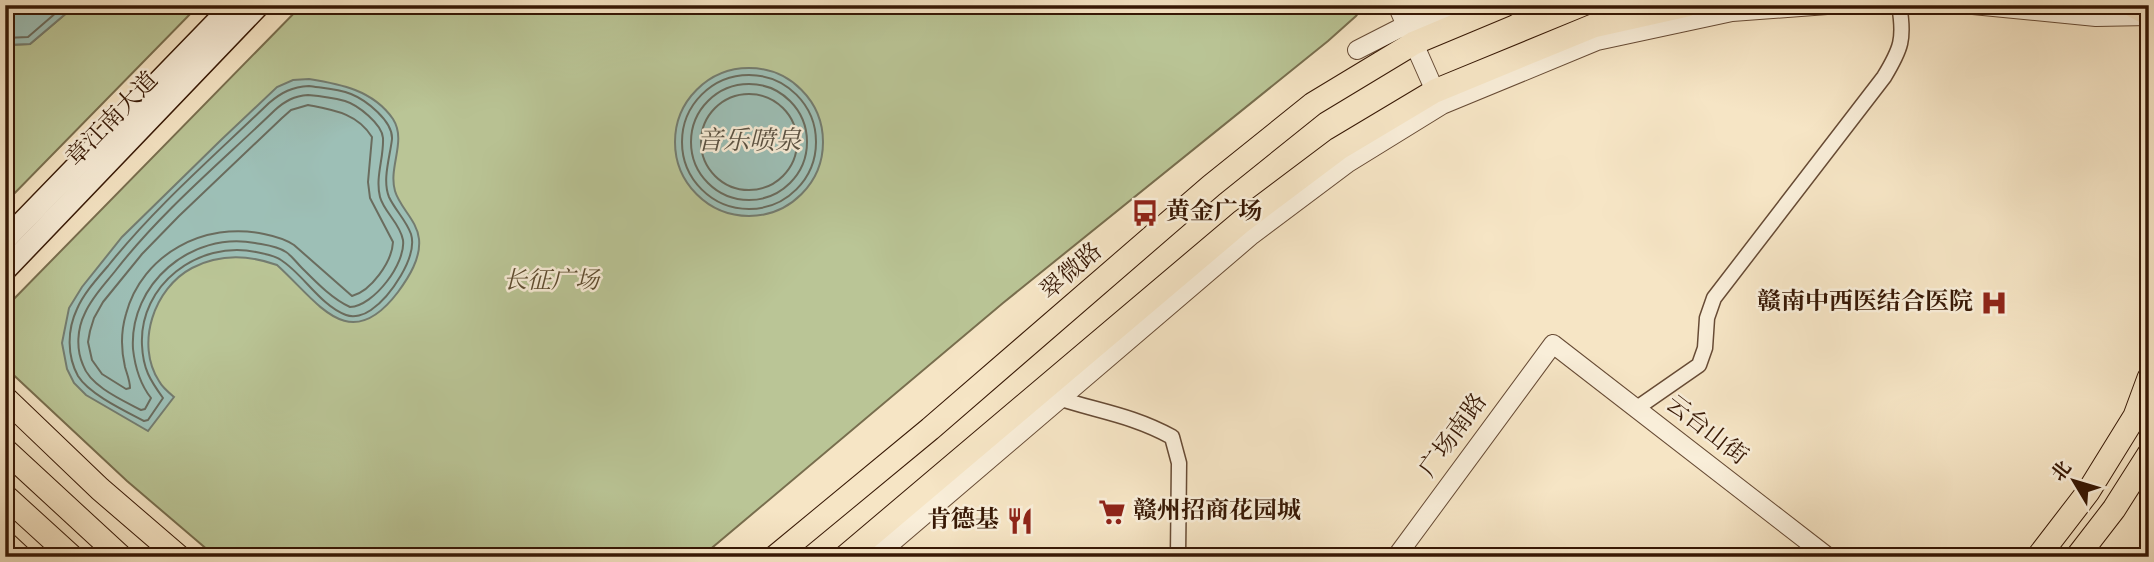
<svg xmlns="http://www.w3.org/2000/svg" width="2154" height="562" font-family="'Sorts Mill Goudy','Noto Serif SC',serif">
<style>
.green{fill:#bac596;stroke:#786e4e;stroke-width:2}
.water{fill:#9dbfb6;stroke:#747c6f;stroke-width:2}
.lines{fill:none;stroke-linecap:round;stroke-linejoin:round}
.shore{stroke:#6a6c5e;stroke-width:2}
.minor-casing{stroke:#674b35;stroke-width:17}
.tertiary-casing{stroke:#674b35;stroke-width:20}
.secondary-casing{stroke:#371805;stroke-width:24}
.primary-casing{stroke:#371805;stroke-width:25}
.minor{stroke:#f9eed9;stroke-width:14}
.tertiary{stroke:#f9eed9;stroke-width:18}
.secondary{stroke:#f9eed9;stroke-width:21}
.primary{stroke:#f6e5c5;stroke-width:23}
.labels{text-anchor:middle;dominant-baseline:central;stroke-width:5;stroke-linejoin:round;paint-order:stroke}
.street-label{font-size:24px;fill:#371805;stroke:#f9eed9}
.poi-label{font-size:24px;font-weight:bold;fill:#371805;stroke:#f9eed9;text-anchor:start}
.park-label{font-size:24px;font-style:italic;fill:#5e4c30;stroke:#f9eed9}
.water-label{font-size:26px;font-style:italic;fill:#5b5243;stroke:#f9eed9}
</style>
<rect width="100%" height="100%" fill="#f6e5c5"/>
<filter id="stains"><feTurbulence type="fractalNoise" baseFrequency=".00286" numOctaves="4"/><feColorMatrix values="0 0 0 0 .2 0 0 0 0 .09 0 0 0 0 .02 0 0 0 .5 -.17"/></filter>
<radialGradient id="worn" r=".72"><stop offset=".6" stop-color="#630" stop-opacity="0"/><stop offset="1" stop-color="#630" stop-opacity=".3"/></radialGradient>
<g class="green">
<polygon points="76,5 199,5 5,203 6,45 30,44"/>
<polygon points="302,5 1364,5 1356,16 1328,41 1003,303 701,557 216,557 127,481 5,367 5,308"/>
</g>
<g class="water">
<polygon points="5,5 76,5 30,44 5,45"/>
<circle cx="749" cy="142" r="74"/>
<path d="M309,79C340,84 373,90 393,119C407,141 388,167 395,191C400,208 417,220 419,239C421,258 409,277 398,292C349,357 318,302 277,265C249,255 219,254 192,268C154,288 135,344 159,381C162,387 168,392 174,397L148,431L86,395L74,383L67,369L62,343L69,308L82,287L122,237L221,140L277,87L293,80Z"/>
</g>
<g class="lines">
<g class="shore">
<polyline points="5,38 28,37 65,5"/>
<circle cx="749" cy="142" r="67"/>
<circle cx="749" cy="142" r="58"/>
<path d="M309,86C322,88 338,89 351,94C366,100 393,121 392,139C390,157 382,180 389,197C395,210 406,220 411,234C418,257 390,297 371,310C364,315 354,318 346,315C320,305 303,274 281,260C274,255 264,254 256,252C198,240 139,285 142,345C143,369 150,380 163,398L148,420L144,421C125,411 89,394 78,376C67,356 67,330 77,309C84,293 96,280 108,266C155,207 214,156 269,103C282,92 292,87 309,86Z"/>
<circle cx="749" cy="142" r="48"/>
<path d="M308,95C320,96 334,98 345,101C358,105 382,124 383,138C384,158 375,177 380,197C384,212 400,223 403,240C406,263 374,306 350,307C332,299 315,281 301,267C296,262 292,256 286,252C277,246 265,245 255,243C191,231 129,284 133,349C135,367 140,384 151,398L145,409L141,410C122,400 90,386 83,365C76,349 77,329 85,313C92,297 105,284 116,270C162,211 221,162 275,110C285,101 294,96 308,95Z"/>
<path d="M308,105C333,110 357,113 372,137L368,182L370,198L393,242C392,262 371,291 352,296L294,245C285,239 274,236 264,234C205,221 142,254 126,314C121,331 121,350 125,367C127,374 130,381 130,388L126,389L102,374L92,360L88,342L90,331L94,318L103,302L142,254L179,216L282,118L291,110Z"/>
</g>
<defs>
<g id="minor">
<path d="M1052,396C1095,411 1130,414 1172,437L1179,463L1178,557"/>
<path d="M1637,408L1699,365L1705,348L1707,318L1714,298L1884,77C1901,49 1905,39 1899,5"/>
</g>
<g id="tertiary">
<polyline points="1397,5 1435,91"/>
<polyline points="1973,5 2096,17 2149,16"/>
<polyline points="1357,50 1406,25 1458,5"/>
<polyline points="875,557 1252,235 1348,163 1442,105 1597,41 1732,12 1827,5"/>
<polyline points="1396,557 1553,344 1828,557"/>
</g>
<g id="secondary">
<polyline points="5,240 233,5"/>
<polyline points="5,270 259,5"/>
</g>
<g id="primary">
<polyline points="2132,5 2149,14"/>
<polyline points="5,398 100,489 179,557"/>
<polyline points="5,450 121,557"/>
<polyline points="5,496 72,557"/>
<polyline points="5,543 20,557"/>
<polyline points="775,557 930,429 1211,186 1313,104 1414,43 1505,5"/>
<polyline points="845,557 1241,222 1338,149 1435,91 1593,26 1687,5"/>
<polyline points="2038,557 2088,492 2135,416 2149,378"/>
<polyline points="2077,557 2114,509 2149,454"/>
</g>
</defs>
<use href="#minor" class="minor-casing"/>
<use href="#tertiary" class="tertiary-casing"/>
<use href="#secondary" class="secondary-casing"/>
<use href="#primary" class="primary-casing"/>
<use href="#minor" class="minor"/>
<use href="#tertiary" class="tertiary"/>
<use href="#secondary" class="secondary"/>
<use href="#primary" class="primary"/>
</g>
<defs>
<symbol id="bus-bare" viewBox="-9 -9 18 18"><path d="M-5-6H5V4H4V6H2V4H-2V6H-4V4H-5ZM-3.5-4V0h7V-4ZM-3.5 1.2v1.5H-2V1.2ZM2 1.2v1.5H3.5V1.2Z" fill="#8f2418" stroke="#f9eed9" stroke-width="2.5" paint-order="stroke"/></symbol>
<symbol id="hospital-bare" viewBox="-9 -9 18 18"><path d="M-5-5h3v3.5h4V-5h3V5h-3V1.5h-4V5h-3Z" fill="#8f2418" stroke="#f9eed9" stroke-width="2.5" paint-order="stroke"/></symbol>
<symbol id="supermarket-bare" viewBox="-9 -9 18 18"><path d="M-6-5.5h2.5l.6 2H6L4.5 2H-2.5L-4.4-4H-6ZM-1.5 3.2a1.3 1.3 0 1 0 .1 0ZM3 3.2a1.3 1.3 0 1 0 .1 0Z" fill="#8f2418" stroke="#f9eed9" stroke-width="2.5" paint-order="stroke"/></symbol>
<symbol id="restaurant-bare" viewBox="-9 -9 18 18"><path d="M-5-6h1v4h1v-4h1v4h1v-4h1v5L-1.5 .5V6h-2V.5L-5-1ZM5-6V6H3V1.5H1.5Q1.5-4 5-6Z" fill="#8f2418" stroke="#f9eed9" stroke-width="2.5" paint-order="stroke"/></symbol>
</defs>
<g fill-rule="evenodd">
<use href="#bus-bare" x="1126" y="194" width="38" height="38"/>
<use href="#hospital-bare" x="1975" y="284" width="38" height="38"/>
<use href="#supermarket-bare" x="1093" y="493" width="38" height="38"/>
<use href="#restaurant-bare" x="1001" y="502" width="38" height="38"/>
</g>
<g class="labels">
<g class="street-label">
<text transform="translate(113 120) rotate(-46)">章江南大道</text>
<text transform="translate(1072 272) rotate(-41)">翠微路</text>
<text transform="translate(1706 431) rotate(38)">云台山街</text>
<text transform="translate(1454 436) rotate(-54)">广场南路</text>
</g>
<g class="poi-label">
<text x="1166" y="213">黄金广场</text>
<text x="1973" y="303" text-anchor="end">赣南中西医结合医院</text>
<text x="1133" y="512">赣州招商花园城</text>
<text x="999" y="521" text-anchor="end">肯德基</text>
</g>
<g class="park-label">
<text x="551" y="282">长征广场</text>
</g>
<g class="water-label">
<text x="749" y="142">音乐喷泉</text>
</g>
</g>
<rect width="2154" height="562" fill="none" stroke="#f6e5c5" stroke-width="28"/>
<rect x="7" y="7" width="2140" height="548" fill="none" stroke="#371805" stroke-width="3.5"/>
<rect x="14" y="14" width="2126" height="534" fill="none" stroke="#371805" stroke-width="2"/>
<g transform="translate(2074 481) rotate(308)" stroke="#f9eed9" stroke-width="5" paint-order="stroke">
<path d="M0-5L12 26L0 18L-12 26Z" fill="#371805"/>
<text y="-10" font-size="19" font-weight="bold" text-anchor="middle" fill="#371805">北</text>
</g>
<rect width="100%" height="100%" filter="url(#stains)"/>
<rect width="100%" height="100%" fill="url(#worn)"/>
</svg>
